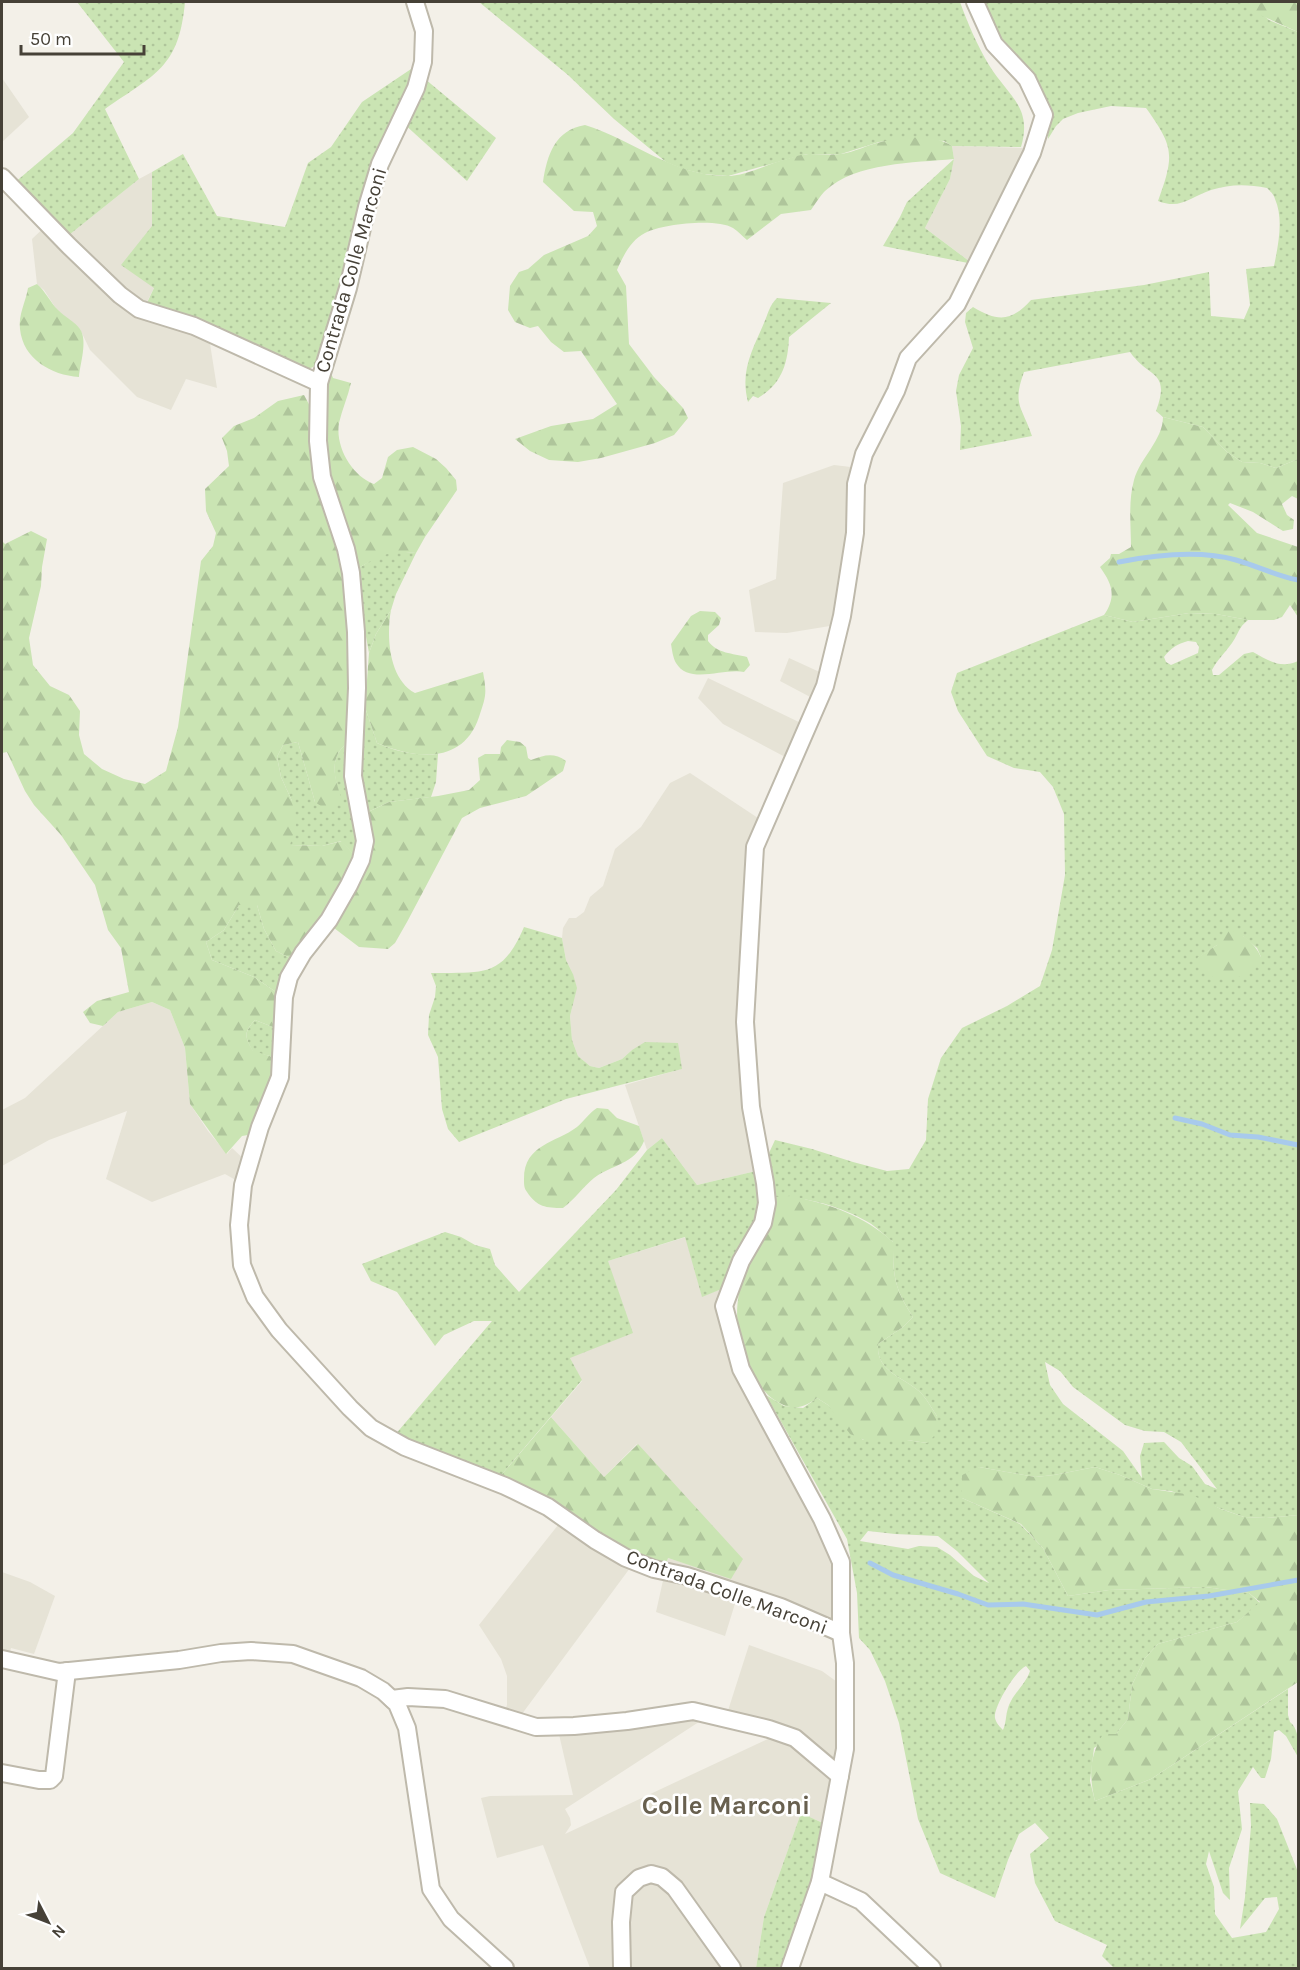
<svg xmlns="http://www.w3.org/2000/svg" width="1300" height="1970" font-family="Karla,sans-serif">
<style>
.residential{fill:#e6e3d6}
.grass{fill:url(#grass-dots);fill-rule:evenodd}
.forest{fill:url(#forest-firs)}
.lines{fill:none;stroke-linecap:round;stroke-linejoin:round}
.stream{stroke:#a8caec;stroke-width:5}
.minor-casing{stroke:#beb9ab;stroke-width:20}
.minor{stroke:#fff;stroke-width:16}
.labels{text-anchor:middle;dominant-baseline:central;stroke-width:5;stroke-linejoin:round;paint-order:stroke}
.street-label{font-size:20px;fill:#464137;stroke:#fff}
.district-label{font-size:26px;font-weight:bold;fill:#68604f;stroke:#fff}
</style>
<defs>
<pattern id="grass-dots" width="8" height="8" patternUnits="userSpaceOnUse" patternTransform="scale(1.5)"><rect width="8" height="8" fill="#cae4b3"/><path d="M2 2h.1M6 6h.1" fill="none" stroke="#afc59b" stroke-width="1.8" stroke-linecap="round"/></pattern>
<pattern id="forest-firs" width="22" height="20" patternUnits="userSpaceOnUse" patternTransform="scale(1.5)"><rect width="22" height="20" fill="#cae4b3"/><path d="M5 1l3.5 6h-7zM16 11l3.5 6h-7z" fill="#afc59b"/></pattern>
</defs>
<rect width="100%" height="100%" fill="#f3f0e8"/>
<g class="residential">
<polygon points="2,78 29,117 2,142"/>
<polygon points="952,146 1027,148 973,264 925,228 950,179 954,159"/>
<polygon points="152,172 154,288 145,306 208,331 217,388 186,379 171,410 137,397 90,350 80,329 57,310 44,290 37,284 32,239 49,223 64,239 139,179"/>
<polygon points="834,465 859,468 854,486 853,535 841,616 825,681 789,759 723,724 698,698 708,678 803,724 814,699 780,681 789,658 824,674 836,625 787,633 755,632 749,590 776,579 783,483"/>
<polygon points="690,773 764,822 749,927 756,1171 697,1185 662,1138 647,1150 625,1085 681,1069 632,1050 622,1059 599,1068 590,1066 578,1056 572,1040 570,1016 573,1004 573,974 566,960 562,938 563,928 569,918 576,918 584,912 590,897 603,886 615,849 641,827 670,783"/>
<polygon points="152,1002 170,1010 185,1048 190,1104 208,1131 227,1154 232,1148 248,1163 241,1183 225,1174 152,1202 106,1179 127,1111 49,1140 2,1166 2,1110 25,1098 118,1012"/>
<polygon points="686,1237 702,1296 724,1288 717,1308 838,1562 840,1646 825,1628 738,1594 725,1636 656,1612 668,1558 731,1578 637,1444 604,1477 551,1417 582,1381 570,1358 608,1261"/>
<polygon points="562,1520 633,1564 519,1718 537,1724 705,1718 565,1809 570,1818 571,1825 565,1834 774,1736 724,1723 749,1645 822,1671 844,1687 842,1743 825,1824 801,1813 764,1917 756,1968 590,1968 543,1845 497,1858 481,1798 490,1796 573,1795 558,1730 502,1719 507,1705 507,1676 501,1659 479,1625"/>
<polygon points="2,1572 30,1582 55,1596 34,1654 11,1648 6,1666 2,1664"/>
</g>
<g class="grass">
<path d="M77,2H185C179,68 155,74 105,109L139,179L64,239L13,184L73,133L124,62Z"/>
<path d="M479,2H960C968,24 977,45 989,65C1008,96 1033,107 1021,147L952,146L944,141L910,139L879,142L841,154H806L728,176L703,174L683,169L666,162L614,119L568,75Z"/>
<path d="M982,2H1248L1269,20L1298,32V459L1276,468L1260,463L1242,462L1227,452L1203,427L1163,417L1156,411C1171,370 1149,379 1130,352L1024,372C1012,405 1022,406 1032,436L960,450L961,426L956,391L959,375L973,348L965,322L966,313L973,307C998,322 1011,322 1031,300L1144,285L1209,272L1211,316L1244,319L1250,305L1246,269L1274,266C1278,246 1284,219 1275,199C1274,195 1270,191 1267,188C1247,184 1230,184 1211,190C1190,197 1181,210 1158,201C1174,156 1175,148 1146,108L1111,106L1078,113L1063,119L1056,126L1048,139L1049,114L1010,58Z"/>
<polygon points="420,63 320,359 313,367 304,371 145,307 154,288 121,265 152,226 152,172 183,154 217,216 285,227 308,163 331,147 362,102"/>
<polygon points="425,79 496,138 467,181 403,123"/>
<polygon points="954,159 950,179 925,228 973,264 883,246 900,217 907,202"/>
<path d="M777,298L831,303L789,337C788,363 782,384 758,398L753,396L748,402C740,371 752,351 764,323C768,314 769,306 777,298Z"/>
<polygon points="395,551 416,553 396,594 391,610 376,634 369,653 354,571 376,557"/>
<path d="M1189,613L1216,614L1248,620C1238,628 1239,633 1232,643C1225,653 1217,660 1212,670L1213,675H1219L1244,654L1253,652C1269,661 1281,669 1298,661V1515L1266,1518L1244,1517L1171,1491L1152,1489L1120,1475L1095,1467L1054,1475L1035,1477L979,1467L962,1498L1020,1524L1043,1548L1068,1596L1109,1590L1205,1587L1249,1593L1260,1603L1237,1622L1158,1644L1145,1658L1132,1685L1128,1719L1116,1734L1094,1748L1090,1781L1095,1801L1151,1779L1288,1689V1715L1290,1722C1300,1730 1298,1746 1298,1757L1286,1736L1279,1730L1274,1732L1271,1759L1265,1778H1261L1253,1767L1238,1791L1242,1829L1229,1868L1230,1900L1223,1893L1209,1851L1206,1864L1214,1887L1215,1914L1232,1938L1266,1932L1279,1909L1277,1897L1265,1898L1240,1929L1245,1897L1251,1826L1250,1803L1264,1804L1277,1819L1298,1872V1968H1114L1102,1956L1107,1945L1055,1921L1035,1883L1030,1854L1049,1838L1035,1823L1019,1834L1008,1860L995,1898L940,1873L918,1819L899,1723L885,1681L870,1650L859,1638L857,1593L847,1539L766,1395L784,1406L803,1408L817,1398L828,1405L863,1440H907L927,1443L937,1416C932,1409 927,1399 920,1392C902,1376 876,1372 878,1344L903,1327L913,1317C894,1288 893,1276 893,1242C885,1236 877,1227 868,1222C840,1206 805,1196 774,1197L769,1153L775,1140L812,1149L853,1162L887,1171L909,1169L926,1140L928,1099L941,1058L962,1028L1007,1006L1040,986L1052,950L1065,875L1064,814L1053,787L1040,772L1014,768L987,756L958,711L951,692L957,673L1104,615L1133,622ZM1188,641L1196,642L1199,647L1198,653L1171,665L1166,662L1164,657C1171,648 1177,644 1188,641ZM1243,936L1257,948L1261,957L1198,958L1217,945ZM1045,1362L1060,1371L1073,1387L1125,1425L1145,1431L1164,1432L1181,1442L1217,1489L1205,1484L1192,1466L1179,1458L1164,1442L1144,1443L1140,1456L1142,1478L1123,1451L1063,1404L1050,1385ZM868,1531L895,1534L938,1536L957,1551L989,1583L974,1576L950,1555L937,1547L919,1546L908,1549L860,1541ZM1026,1666L1030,1671C1026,1683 1017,1690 1011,1701C1005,1711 1007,1722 1003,1730C1000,1727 996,1723 995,1718C993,1707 1016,1670 1026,1666Z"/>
<path d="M365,707L377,743C398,752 416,756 438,754L436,782L431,797L389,802L368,812C359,778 363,742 365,707Z"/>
<path d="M349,741L359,837L354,855L341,841L322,846L290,845L292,801L281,777L277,757L283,745L298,742L315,802L341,801C335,777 327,759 349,741Z"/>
<polygon points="239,905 257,905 264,929 276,951 290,958 279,994 254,977 212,960 206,942 224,930"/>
<path d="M524,927L562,938L566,960L573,974L577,988L570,1016L572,1040L578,1056L590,1066L599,1068L622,1059L632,1050L645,1042L678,1043L682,1069L566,1099L459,1142L448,1129L442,1109L438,1057L428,1035L429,1015L435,997L436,986L431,973C482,972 502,979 524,927Z"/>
<path d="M255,1020L278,1029L277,1063L270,1056L253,1052C245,1037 243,1033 255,1020Z"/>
<polygon points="662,1138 697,1185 756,1171 760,1206 758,1223 724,1288 702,1297 685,1237 608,1261 633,1333 570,1358 582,1380 497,1480 394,1436 492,1321 474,1321 444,1335 435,1346 397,1292 371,1281 362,1264 445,1232 461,1237 475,1245 490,1249 495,1265 519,1292 616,1190 647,1150"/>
<polygon points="801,1813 825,1824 803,1915 784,1968 756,1968 764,1917"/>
</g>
<g class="forest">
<polygon points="1248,2 1298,2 1298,32 1260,15"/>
<path d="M585,125C633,140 674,176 726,176C746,176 767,164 787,159C794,157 802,154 809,154C820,154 831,155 841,154C855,152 867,145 881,142C902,138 932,133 952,146L954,159C914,163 856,162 825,191C820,196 815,204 811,210L781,214L747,240C743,237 738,231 733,228C716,218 662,224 645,233C631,240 623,256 617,270L626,286L629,344L654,377L683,408L688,418L674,435L655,443L601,458L578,462L549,460L530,451L515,439L551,426L593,419L617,404L581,351L564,352L551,342L538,326L530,328L515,322L508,310L510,286L519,272L528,269L544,255L588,236L597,226L593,212L574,211L543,182C547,155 555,130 585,125Z"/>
<path d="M37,284C46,292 50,302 58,310C65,317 75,322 80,329C88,341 80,364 79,377C51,375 23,359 20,329C18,315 26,301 28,288Z"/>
<path d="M330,371L333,378L351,383C348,396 342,410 339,423C335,447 352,476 374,484L382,478L388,457L397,450L413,447L436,459L446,468L456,480L457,490L425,537L416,553C386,551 380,555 354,571L323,463L324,408Z"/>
<path d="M304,395L311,408L330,520L345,578L349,741C327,759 335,777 342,801L328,811L315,802L298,742L283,745L277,757L281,777L292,801L296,824L290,845L322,846L342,841L354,855L336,895L290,958L276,951L264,929L257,905H239L224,930L206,942L212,960L254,977L279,994L278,1029L255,1020C243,1033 245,1037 253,1051L270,1056L277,1063L254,1134L242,1136L226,1154L190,1104L185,1048L170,1010L152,1002L118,1012L103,1026L90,1023L83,1012L97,1001L129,992L121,948L108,930L95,885L61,835L34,805L25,791L7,752L2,753V541L5,544L31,531L47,539L42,567L41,586L29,638L33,665L50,686L69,695L80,711L79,735L84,754L102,769L124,779L145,784L166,771L178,727L201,561L213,546L216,533L206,511L205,489L229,466L227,451L222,438L234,426L254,418L278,401Z"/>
<path d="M1163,417L1203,427L1227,452L1242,462L1260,463L1276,468L1298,459V499L1292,496L1282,504L1287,515L1294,520L1293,529L1283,531L1253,512L1230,503L1228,505L1257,533L1298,547V617L1290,605L1282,617L1274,620H1248L1216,614L1189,613L1133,622L1104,615C1117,596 1112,584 1100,567L1110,558L1111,554H1119L1131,547C1131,526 1128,502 1134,480C1140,458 1163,440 1163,417Z"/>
<path d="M391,610C386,637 389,679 415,693L483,672C487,694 486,696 479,717C463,765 415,759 377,743L365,707L369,653L376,634Z"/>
<path d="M700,611L715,612L721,618L719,625L708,635V641C718,654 732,653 747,657L750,665L744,672C723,668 689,685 676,663C673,658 672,650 671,644L691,616Z"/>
<path d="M507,740L520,742L526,747L528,758L531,760C544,755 554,752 566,761L563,771L526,796L480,808L462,818L407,922L395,943L388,949L359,947L334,928L336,913L370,843L368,812L389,802L438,796L469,790L480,780L478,758L485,754H500L501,747Z"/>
<path d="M1225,929C1241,931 1255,943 1261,957L1249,973L1232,979L1213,977L1203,967L1197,958L1217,945Z"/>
<path d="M597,1108L608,1109L617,1118L639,1126L644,1141C635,1164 611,1165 594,1178C583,1187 575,1199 563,1208C546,1208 537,1207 527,1192C524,1188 524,1185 524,1179C524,1144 556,1143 577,1127C584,1121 589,1113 597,1108Z"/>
<path d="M791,1196C830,1204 863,1215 893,1242C893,1276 894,1288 913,1317L903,1327L878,1344C876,1372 902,1376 920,1392C927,1399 932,1409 937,1416L934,1436L927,1443L907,1440H864L850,1434L828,1405L817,1398C802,1409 792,1411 776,1401C761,1392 754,1376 747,1361C730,1323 736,1282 756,1247C760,1238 770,1229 773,1220C775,1213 774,1204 774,1197Z"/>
<polygon points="551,1417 604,1477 638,1444 743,1559 731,1579 668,1558 665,1569 497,1480"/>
<path d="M979,1467L1035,1477L1054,1475L1095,1467L1120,1475L1152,1489L1192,1495L1221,1509L1244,1517L1266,1518L1298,1515V1682L1151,1779L1095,1801C1089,1776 1089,1757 1103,1734H1116L1128,1719L1132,1685L1145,1658L1158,1644L1237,1622L1260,1602L1249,1593L1205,1587L1109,1590L1068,1596L1043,1548L1021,1524L962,1498V1475Z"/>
</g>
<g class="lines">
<g class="stream">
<path d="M1119,562C1155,555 1200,550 1236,560C1257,566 1277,576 1298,580"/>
<polyline points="1175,1118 1202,1124 1230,1135 1258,1137 1298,1145"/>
<polyline points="870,1563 893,1575 958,1594 988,1605 1023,1604 1097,1615 1146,1602 1209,1596 1298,1580"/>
</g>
<defs>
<g id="minor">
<polyline points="415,2 424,31 423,62 416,88 380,164 367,207 348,288 319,383 318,441 322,477 346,549 351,573 356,632 357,688 353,776 365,841 361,860 349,885 329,920 303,953 289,977 284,997 280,1077 260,1127 243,1185 239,1225 242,1265 255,1297 279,1330 350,1408 371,1428 405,1447 505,1486 548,1507 595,1540 626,1558 654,1569 687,1576 781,1607 841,1633"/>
<polyline points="2,177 69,246 120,295 139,309 194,326 319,383"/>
<polyline points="2,1659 59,1672 179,1660 221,1653 251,1651 293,1654 361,1678 383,1691 397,1704 407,1728 431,1889 451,1919 505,1968"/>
<polyline points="392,1699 408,1697 445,1699 536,1727 574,1726 627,1721 693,1711 769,1729 795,1738 840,1776"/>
<polyline points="2,1773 39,1780 50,1780 54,1776 67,1671"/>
<polyline points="820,1882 861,1901 932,1968"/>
<polyline points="622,1968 621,1922 624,1892 639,1878 651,1874 662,1877 675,1888 732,1968"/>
<polyline points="790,1968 820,1882 845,1749 845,1663 841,1633 841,1562 822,1519 741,1369 724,1306 741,1261 763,1223 767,1203 765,1183 751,1107 745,1022 755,847 825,686 842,616 855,533 856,484 864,454 896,391 908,358 957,304 1032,153 1044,115 1027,79 994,44 975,2"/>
</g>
</defs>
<use href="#minor" class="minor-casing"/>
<use href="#minor" class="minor"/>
</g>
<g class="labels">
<g class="street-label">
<text transform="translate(351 270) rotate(-74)">Contrada Colle Marconi</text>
<text transform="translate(727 1592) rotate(20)">Contrada Colle Marconi</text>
</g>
<g class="district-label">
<text x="726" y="1805">Colle Marconi</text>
</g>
</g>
<rect width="1300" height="1970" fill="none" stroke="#464137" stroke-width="6"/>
<g transform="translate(48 1922) rotate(132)" stroke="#ffffff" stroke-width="4.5" paint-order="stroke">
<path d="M0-4.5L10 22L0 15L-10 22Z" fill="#464137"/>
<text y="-9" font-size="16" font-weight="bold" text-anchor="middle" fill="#464137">N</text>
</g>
<path d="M21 45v9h123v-9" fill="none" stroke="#464137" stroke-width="3"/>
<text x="30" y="45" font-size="18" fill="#464137" stroke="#ffffff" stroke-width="4.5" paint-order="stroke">50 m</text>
</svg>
